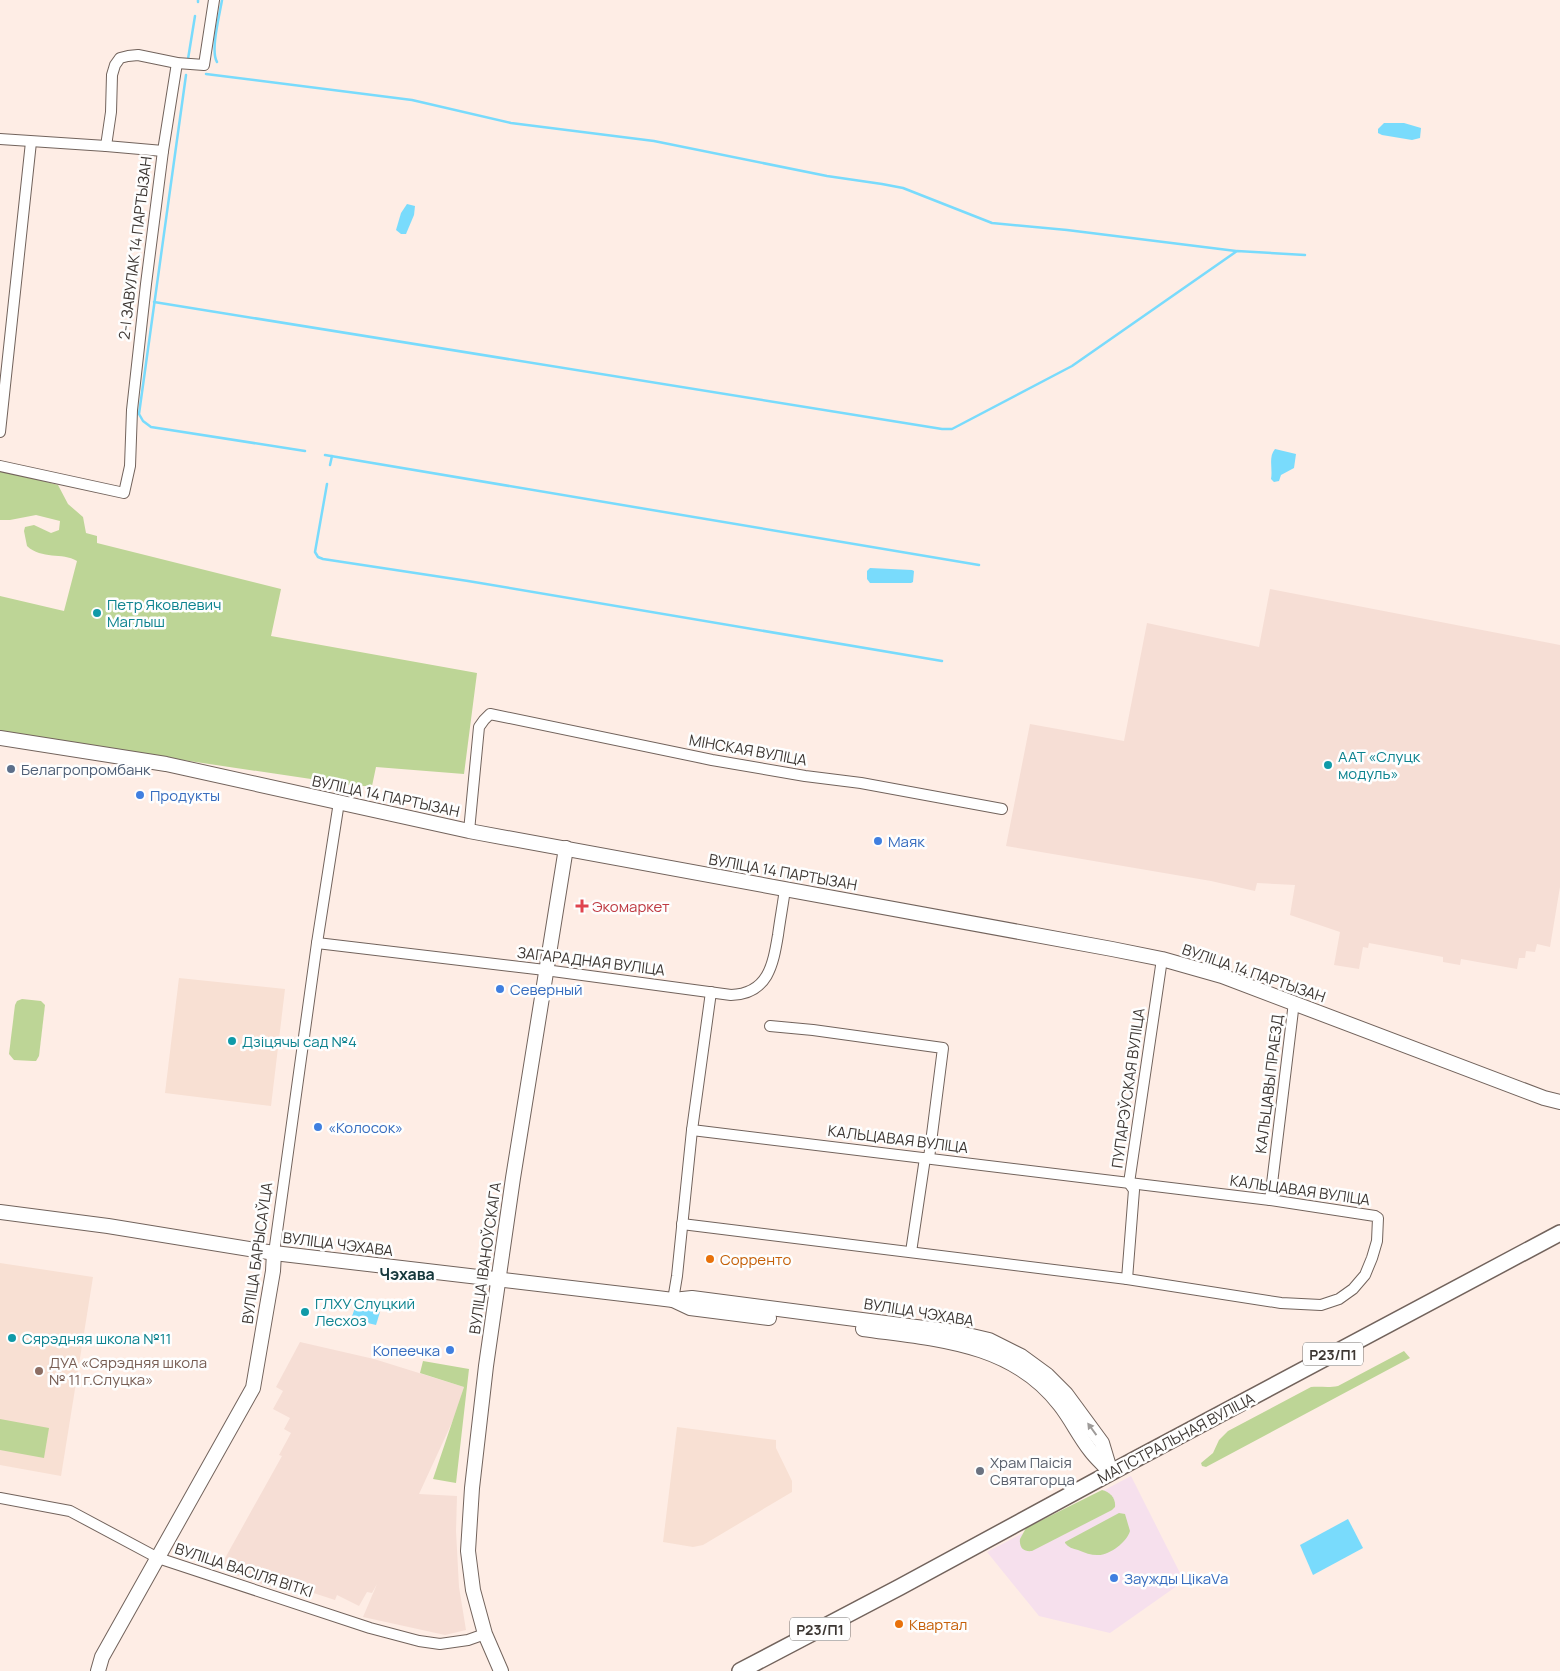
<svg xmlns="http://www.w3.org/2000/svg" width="1560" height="1671" font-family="Manrope,sans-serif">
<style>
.commercial{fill:#f6e0ed}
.industrial{fill:#f6ded5}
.built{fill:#f8e0d3}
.green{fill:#bdd596}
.water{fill:#79dbfc}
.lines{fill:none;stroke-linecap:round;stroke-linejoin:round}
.stream{stroke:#79dbfc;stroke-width:2.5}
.street-casing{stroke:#72635c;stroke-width:12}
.secondary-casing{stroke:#72635c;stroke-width:16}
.primary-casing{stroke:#72635c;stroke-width:18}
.street{stroke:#fff;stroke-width:10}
.secondary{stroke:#fff;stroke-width:14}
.primary{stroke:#fff;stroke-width:15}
.oneway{fill:#9e9b99}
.culture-dot{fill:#0f9aa8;stroke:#fefefe;stroke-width:2}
.service-dot{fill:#5c6f8a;stroke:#fefefe;stroke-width:2}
.shop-dot{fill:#3f7fe0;stroke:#fefefe;stroke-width:2}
.health-dot{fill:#e0444e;stroke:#fefefe;stroke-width:2}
.food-dot{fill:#e8710a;stroke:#fefefe;stroke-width:2}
.education-dot{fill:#8d6e63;stroke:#fefefe;stroke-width:2}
.worship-dot{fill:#6b7280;stroke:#fefefe;stroke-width:2}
.labels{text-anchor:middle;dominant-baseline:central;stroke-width:5;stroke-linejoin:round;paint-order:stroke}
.shield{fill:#fefefe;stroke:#777370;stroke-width:1}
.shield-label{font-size:14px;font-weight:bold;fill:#3d3733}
.street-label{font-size:15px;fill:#3d3733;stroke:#fefefe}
.culture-label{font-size:15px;fill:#0d838f;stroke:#fefefe;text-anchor:start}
.service-label{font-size:15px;fill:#4e5e75;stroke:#fefefe;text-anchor:start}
.shop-label{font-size:15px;fill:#366cbe;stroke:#fefefe;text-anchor:start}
.health-label{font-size:15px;fill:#be3a42;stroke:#fefefe;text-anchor:start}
.food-label{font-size:15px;fill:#c56008;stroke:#fefefe;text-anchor:start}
.education-label{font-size:15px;fill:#785e54;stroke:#fefefe;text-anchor:start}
.worship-label{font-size:15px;fill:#5b616d;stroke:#fefefe;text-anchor:start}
.neighbourhood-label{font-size:16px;font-weight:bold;fill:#16383c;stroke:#fefefe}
</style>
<rect width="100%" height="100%" fill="#feede5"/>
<polygon class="commercial" points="1131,1476 1184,1581 1110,1633 1039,1616 987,1552"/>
<g class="industrial">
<polygon points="1270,589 1560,645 1560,887 1550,947 1537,944 1535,952 1526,951 1525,958 1519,958 1517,969 1461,959 1460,965 1443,962 1443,957 1369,943 1368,948 1363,947 1359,969 1334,965 1340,932 1290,915 1295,885 1257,883 1255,891 1211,881 1006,846 1030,724 1124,741 1147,623 1259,647"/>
<polygon points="300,1342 374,1359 464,1387 455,1416 419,1494 457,1496 456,1531 459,1587 466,1630 445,1635 363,1617 377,1584 372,1593 367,1592 359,1606 337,1595 335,1600 292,1586 289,1593 224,1571 224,1560 282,1456 279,1455 291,1433 284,1429 290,1418 273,1409 283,1391 276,1387"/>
</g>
<g class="built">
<polygon points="179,978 285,989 271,1106 165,1093"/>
<polygon points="0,1263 93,1277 61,1476 0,1465"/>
<polygon points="677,1427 776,1440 776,1448 792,1481 792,1492 703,1545 693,1547 663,1542"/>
</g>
<g class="green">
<path d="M3,470L58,485L68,504L83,517L86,533L97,536V543L281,589L271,636L477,673L464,774L376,767L372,786H358L0,733V596L64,611L77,561C62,552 42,560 27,546L24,531L25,527L34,525L51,533L59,530L60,521L36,515L10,520H0V472Z"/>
<polygon points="22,999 41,1001 45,1005 39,1056 36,1061 33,1061 14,1060 9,1054 15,1005 17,1001"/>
<path d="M1404,1351L1410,1358L1206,1467L1202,1466L1201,1463L1213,1453L1219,1440L1228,1431L1311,1387C1320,1386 1328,1388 1338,1386Z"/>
<polygon points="423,1361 469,1369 456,1483 433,1479 464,1387 420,1373"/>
<polygon points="0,1419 49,1428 44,1458 0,1450"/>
<path d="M1102,1490C1110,1492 1116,1498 1115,1507L1112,1510L1032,1551C1024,1552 1019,1548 1020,1539L1026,1528Z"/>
<path d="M1119,1513L1125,1514L1130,1531C1127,1542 1109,1556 1097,1555C1091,1555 1085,1553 1078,1550C1073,1549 1068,1547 1065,1543V1542Z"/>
</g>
<g class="water">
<polygon points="1384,123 1404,123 1421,128 1420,138 1412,140 1382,135 1378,133 1378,129"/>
<polygon points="407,204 415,206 414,215 406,234 401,234 396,230 401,213"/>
<path d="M1275,449L1296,454L1294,468L1281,475L1279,481L1274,482L1271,479C1273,469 1268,457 1275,449Z"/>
<polygon points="870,568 912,570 914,571 913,582 911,583 870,583 867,579 867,571"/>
<polygon points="356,1305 380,1312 376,1325 351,1319"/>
<polygon points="1348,1519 1363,1548 1313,1575 1300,1545"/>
</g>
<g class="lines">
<g class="stream">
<polyline points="198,2 198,0"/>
<polyline points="188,59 195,16"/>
<path d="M217,62C210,51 220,13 222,0"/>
<polyline points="206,74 412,100 511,123 654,141 827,176 882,184 903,188 992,223 1067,230 1236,251"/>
<polyline points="186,75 139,414 143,421 151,427 305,451"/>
<polyline points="154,302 942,429 952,429 1072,366 1237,251 1305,255"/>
<polyline points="325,455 979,565"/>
<polyline points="330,465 332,456"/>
<polyline points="327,484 315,552 318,557 323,559 468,581 942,661"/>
</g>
<defs>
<g id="street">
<polyline points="0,139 106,146 163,151"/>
<polyline points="106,146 111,112 112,75 115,65 120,58 128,56 138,55 177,63 204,65 214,0"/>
<polyline points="0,432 31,142"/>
<polyline points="0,466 124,493 130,466 132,410 146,284 163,151 177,63"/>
<polyline points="469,831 479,727 484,720 490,714 712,760 805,776 861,783 1002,809"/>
<path d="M317,943L545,970L731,995C768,994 773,965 778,935C780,920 783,904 785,889"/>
<polyline points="770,1026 813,1030 943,1048 929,1158"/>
<polyline points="1270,1200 1294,1002"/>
<polyline points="682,1224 1127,1279 1281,1303 1321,1305 1339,1299 1353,1289 1365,1275 1372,1258 1377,1241 1378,1218 1375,1216 1270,1200 692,1130 711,992"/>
<polyline points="911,1252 925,1158"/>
<polyline points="274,1253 317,943 339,802"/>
<polyline points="1127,1279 1134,1190 1129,1183 1162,959"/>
<polyline points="673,1300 677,1276 692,1130"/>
<polyline points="0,1498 70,1511 158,1558 370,1628 419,1641 440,1644 468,1640 485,1634"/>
</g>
<g id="secondary">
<polyline points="0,738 166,764 469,831 1112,949 1162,959 1222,976 1544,1098 1560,1102"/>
<polyline points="0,1212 108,1226 274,1253 657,1298 673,1300 692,1298 955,1332 989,1340 1021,1356 1047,1375 1066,1394 1102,1443 1111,1473"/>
<polyline points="673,1300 690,1308 769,1318"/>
<path d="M863,1329C935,1339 1012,1342 1060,1405C1071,1419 1079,1436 1090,1450C1095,1457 1102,1463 1108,1470"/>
<polyline points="98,1671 102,1657 253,1388 273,1271 274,1253"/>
<polyline points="501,1671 485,1634 473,1590 468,1551 472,1488 486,1366 513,1178 566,848"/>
</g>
<polyline id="primary" points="740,1671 900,1587 1134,1460 1560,1233"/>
</defs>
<use href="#street" class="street-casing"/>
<use href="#secondary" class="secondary-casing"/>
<use href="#primary" class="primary-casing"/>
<use href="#street" class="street"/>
<use href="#secondary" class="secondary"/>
<use href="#primary" class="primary"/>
</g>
<defs><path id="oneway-solid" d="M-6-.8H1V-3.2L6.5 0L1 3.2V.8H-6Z" transform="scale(1.25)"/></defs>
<use class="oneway" href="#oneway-solid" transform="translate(1092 1429) rotate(-126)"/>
<g class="culture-dot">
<circle cx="97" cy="613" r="5"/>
<circle cx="1328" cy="765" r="5"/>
<circle cx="232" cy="1041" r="5"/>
<circle cx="305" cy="1312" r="5"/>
<circle cx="12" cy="1338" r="5"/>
</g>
<circle class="service-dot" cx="11" cy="769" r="5"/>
<g class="shop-dot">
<circle cx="140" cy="795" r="5"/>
<circle cx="878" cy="841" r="5"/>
<circle cx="500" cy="989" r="5"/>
<circle cx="318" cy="1127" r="5"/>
<circle cx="450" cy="1350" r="5"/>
<circle cx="1114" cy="1578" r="5"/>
</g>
<path class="health-dot" d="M579.5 898.5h5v5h5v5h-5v5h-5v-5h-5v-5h5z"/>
<g class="food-dot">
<circle cx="710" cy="1259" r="5"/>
<circle cx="899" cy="1624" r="5"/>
</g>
<circle class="education-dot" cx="39" cy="1371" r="5"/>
<circle class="worship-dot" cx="980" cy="1471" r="5"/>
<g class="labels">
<g class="shield">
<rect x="1303" y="1342.5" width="60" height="23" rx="4"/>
<rect x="790" y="1617.5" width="60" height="23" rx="4"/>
</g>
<g class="shield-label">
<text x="1333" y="1354">Р23/П1</text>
<text x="820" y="1629">Р23/П1</text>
</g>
<g class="street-label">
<text transform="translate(135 248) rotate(-83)">2-І ЗАВУЛАК 14 ПАРТЫЗАН</text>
<text transform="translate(748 750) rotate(10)">МІНСКАЯ ВУЛІЦА</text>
<text transform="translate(386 796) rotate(12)">ВУЛІЦА 14 ПАРТЫЗАН</text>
<text transform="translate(783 872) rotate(10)">ВУЛІЦА 14 ПАРТЫЗАН</text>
<text transform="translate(591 961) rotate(7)">ЗАГАРАДНАЯ ВУЛІЦА</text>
<text transform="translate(1254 973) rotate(19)">ВУЛІЦА 14 ПАРТЫЗАН</text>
<text transform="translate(1269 1084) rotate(-83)">КАЛЬЦАВЫ ПРАЕЗД</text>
<text transform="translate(1128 1088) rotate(-82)">ПУПАРЭЎСКАЯ ВУЛІЦА</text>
<text transform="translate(898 1139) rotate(7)">КАЛЬЦАВАЯ ВУЛІЦА</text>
<text transform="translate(1300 1190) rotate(8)">КАЛЬЦАВАЯ ВУЛІЦА</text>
<text transform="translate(338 1244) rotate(7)">ВУЛІЦА ЧЭХАВА</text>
<text transform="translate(257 1253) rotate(-82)">ВУЛІЦА БАРЫСАЎЦА</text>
<text transform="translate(485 1258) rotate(-82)">ВУЛІЦА ІВАНОЎСКАГА</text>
<text transform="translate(919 1312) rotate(9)">ВУЛІЦА ЧЭХАВА</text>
<text transform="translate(1176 1438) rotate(-28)">МАГІСТРАЛЬНАЯ ВУЛІЦА</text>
<text transform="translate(244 1570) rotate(18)">ВУЛІЦА ВАСІЛЯ ВІТКІ</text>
</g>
<g class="culture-label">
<text x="107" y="604">Петр Яковлевич<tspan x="107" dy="17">Маглыш</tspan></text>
<text x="1338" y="756">ААТ «Слуцк<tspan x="1338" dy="17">модуль»</tspan></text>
<text x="242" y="1041">Дзіцячы сад №4</text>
<text x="315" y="1303">ГЛХУ Слуцкий<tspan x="315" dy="17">Лесхоз</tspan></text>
<text x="22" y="1338">Сярэдняя школа №11</text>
</g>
<g class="service-label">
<text x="21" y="769">Белагропромбанк</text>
</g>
<g class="shop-label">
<text x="150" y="795">Продукты</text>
<text x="888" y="841">Маяк</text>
<text x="510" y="989">Северный</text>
<text x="328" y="1127">«Колосок»</text>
<text x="440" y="1350" text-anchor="end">Копеечка</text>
<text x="1124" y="1578">Заужды ЦікаVа</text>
</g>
<g class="health-label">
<text x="592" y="906">Экомаркет</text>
</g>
<g class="food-label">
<text x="720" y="1259">Сорренто</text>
<text x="909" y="1624">Квартал</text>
</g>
<g class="education-label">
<text x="49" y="1362">ДУА «Сярэдняя школа<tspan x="49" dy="17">№ 11 г.Слуцка»</tspan></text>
</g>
<g class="worship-label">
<text x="990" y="1462">Храм Паісія<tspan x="990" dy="17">Святагорца</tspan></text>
</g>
<g class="neighbourhood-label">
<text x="407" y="1274">Чэхава</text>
</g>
</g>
</svg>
